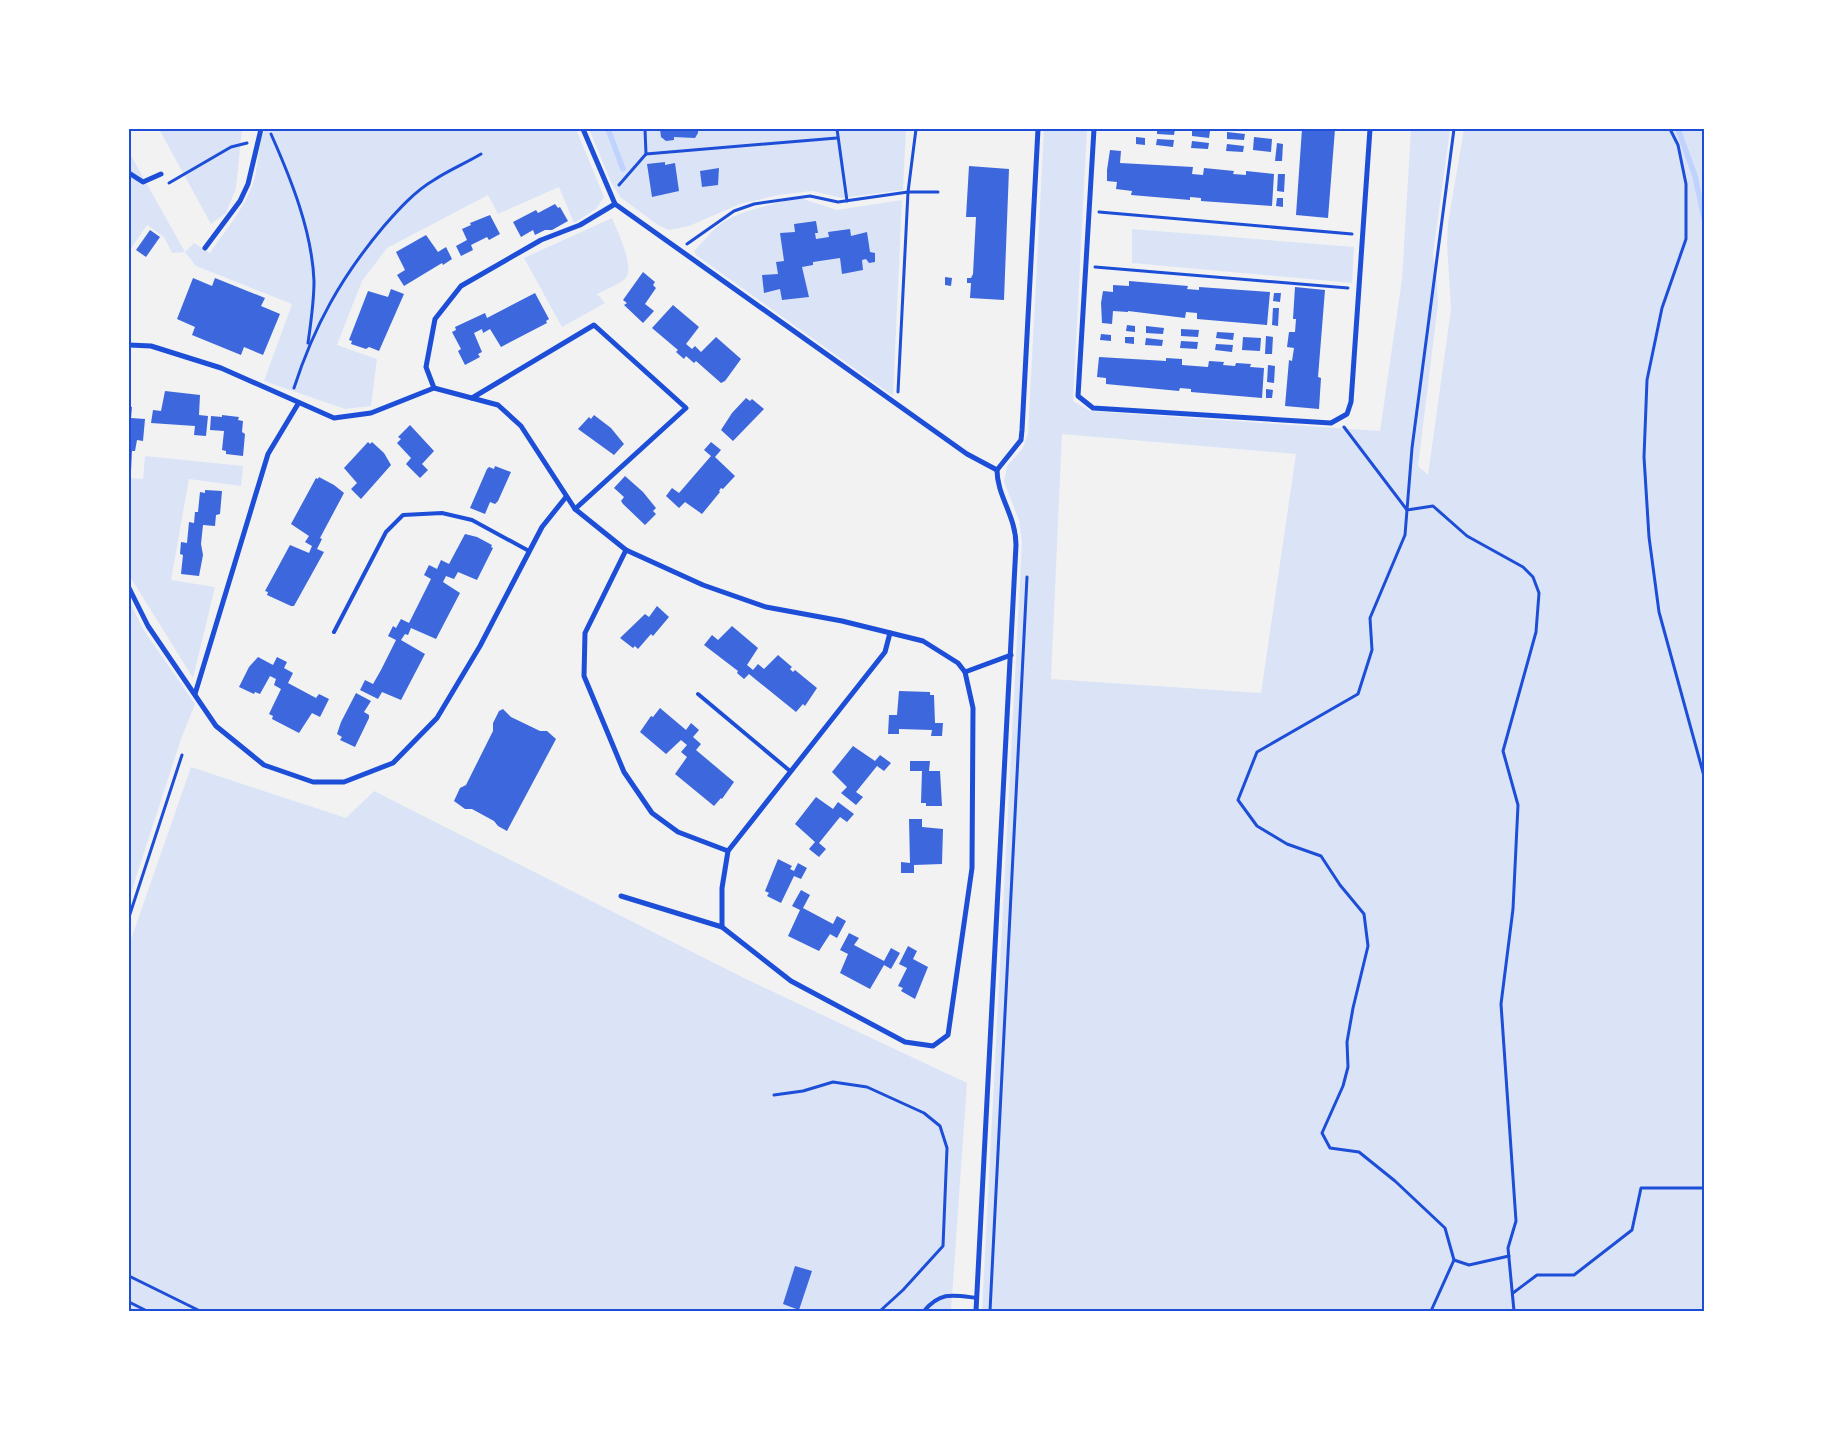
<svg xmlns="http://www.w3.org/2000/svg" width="1833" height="1440" font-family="'DejaVu Sans',sans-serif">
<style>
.green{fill:#dbe4f7;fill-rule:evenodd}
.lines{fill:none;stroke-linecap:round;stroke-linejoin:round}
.stream{stroke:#bfd3fe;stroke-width:5.5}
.building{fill:#3d67dc}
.path{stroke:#1d4ed8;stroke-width:3}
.service{stroke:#1d4ed8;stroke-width:4}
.minor{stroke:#1d4ed8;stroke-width:5}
.neatline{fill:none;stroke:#1d4ed8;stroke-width:2}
</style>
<rect width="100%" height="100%" fill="#f2f2f2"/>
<g class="green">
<polygon points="159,129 242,129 236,188 226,213 211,224"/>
<path d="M265,129H576L604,197L596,209L574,223L559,187L498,214L488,195L387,248L362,281L337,345L377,359L371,406L345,409L264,381L292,304L196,266L185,252L172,253L164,237L147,225L130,250L129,249V152L185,252L194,243L210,253C224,232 243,210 252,186C259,168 257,147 265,129Z"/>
<polygon points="589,129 906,129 903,190 842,198 812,191 779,195 740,204 689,226 669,230 658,225 620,197 611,182"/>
<path d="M1044,129H1087L1073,401L1090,411L1380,431L1402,279L1411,129H1450L1433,254L1437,281L1438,304L1418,466L1428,475L1451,309L1447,245L1448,223L1464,129H1704V1311H982L1022,542L1019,520L1004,482L1007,466L1023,448L1028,434ZM1062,434L1296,454L1261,693L1051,679Z"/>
<path d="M797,197L837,210L902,200L893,396L696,255L694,251C703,242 712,230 722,223C741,210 775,205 797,197Z"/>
<path d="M612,218C617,231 636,268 625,279C618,285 605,290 597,294L605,303L562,327L524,258Z"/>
<polygon points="1132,229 1354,247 1352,283 1132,263"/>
<polygon points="145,456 243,466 241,486 189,479 171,580 215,587 193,678 129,575 129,478 143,479"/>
<polygon points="129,600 143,629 195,704 181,739 129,899"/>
<polygon points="191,767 346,818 374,791 748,980 967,1083 951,1311 129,1311 129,945"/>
</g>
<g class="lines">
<g class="stream">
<polyline points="608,129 623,169"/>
<polyline points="1678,129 1695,176 1704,218"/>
</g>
</g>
<g class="building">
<polygon points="660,129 698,129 698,133 695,138 674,137 674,140 666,141 661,137"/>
<polygon points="1157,129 1175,129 1174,135 1157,134"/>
<polygon points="1302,129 1335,129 1328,218 1296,215"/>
<polygon points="1192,130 1210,131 1209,138 1192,136"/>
<polygon points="1227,132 1245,134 1244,140 1227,139"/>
<polygon points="1136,137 1145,138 1145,145 1136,144"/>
<polygon points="1254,137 1272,139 1271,152 1253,150"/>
<polygon points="1157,139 1174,140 1173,147 1156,145"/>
<polygon points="1192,141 1209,143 1208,149 1191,148"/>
<polygon points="1277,143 1283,144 1282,161 1275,161"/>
<polygon points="1227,144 1244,146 1243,152 1226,151"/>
<polygon points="1110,150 1121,151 1120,163 1193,167 1192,174 1203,175 1204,168 1234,171 1233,174 1246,175 1246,171 1274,174 1272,206 1201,201 1201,198 1190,197 1190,200 1131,195 1132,191 1116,189 1117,182 1107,181 1107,170"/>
<polygon points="665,162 665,165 675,163 679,191 652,197 647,164"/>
<polygon points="969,166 1009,169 1004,300 970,298 971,283 967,283 967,278 971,278 973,274 976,217 966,217"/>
<polygon points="719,168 718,185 702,187 700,171"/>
<polygon points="1278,174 1285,174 1284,192 1277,191"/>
<polygon points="1277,198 1283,198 1283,207 1276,206"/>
<polygon points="555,204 558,208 560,207 568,221 552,230 545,230 535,235 533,230 521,237 513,222 536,210 538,213"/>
<polygon points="490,215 500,234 489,240 487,237 471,245 473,250 461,256 456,246 467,240 462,229 471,225 470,223"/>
<polygon points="816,221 818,233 815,233 816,239 829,237 828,232 850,229 851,236 867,232 870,252 875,253 875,262 869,263 866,259 862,260 863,270 842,274 840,258 813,262 813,265 802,267 809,297 782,300 780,289 764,293 762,275 778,274 776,262 784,261 780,233 795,232 794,224"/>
<polygon points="150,230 160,237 146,257 136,250"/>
<polygon points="426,235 438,252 446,247 452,259 443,265 442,263 404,286 397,275 405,270 396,252"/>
<polygon points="643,272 655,282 653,285 656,288 645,304 654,311 643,323 624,305 627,303 623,300"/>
<polygon points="945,277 952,278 951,286 945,285"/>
<polygon points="193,278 212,286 215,278 265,298 261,306 280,314 263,355 244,347 241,355 192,335 195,327 177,319"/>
<polygon points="1129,281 1188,286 1187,289 1199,290 1199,287 1270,292 1267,325 1197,319 1197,313 1186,312 1185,318 1128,311 1128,312 1113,311 1112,324 1102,323 1101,303 1103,291 1113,292 1113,285 1129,286"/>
<polygon points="1295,287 1325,290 1318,377 1321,378 1319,409 1285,406 1289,360 1292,361 1294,348 1287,347 1289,332 1295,332 1296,319 1293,319"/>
<polygon points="391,289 404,294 379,351 369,347 366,349 351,344 352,341 349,340 368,291 388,297"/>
<polygon points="535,293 549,319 546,321 547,323 501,347 490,329 483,333 482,329 474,333 482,352 478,354 480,357 465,365 458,351 461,349 452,332 456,330 455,327 485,313 487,318"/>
<polygon points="1274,293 1281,293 1280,302 1273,301"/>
<polygon points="673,305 699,327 686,344 692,349 695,346 701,352 716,337 741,359 725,381 721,383 696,361 694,363 686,356 684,359 676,352 678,350 652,328"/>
<polygon points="1273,308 1279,308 1278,326 1272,325"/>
<polygon points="1127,325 1135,326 1135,332 1126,331"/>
<polygon points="1146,326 1164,328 1163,334 1146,333"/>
<polygon points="1181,329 1199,330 1198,337 1181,336"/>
<polygon points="1217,332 1234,333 1233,340 1216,338"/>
<polygon points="1101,334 1111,335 1111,341 1100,340"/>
<polygon points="1266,336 1273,337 1272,354 1265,354"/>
<polygon points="1125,337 1134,337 1134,344 1125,343"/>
<polygon points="1243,337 1261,338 1260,351 1242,350"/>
<polygon points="1146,338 1163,340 1162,346 1145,345"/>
<polygon points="1181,341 1198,342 1197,349 1180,348"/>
<polygon points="1216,344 1233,345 1232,352 1215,350"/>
<polygon points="1099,357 1166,361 1166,358 1182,359 1182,365 1208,367 1209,361 1224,362 1223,365 1235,366 1236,363 1251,364 1250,367 1264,368 1262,398 1191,392 1191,389 1180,388 1179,391 1106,384 1106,378 1097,377"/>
<polygon points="1268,365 1275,366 1274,383 1267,382"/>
<polygon points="1266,389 1273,390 1272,398 1266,398"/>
<polygon points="165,391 200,395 199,415 208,416 206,436 194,435 195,426 151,423 153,410 161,411"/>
<polygon points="746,398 750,401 752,399 764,409 733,441 721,430 732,413"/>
<polygon points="129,406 132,407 131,418 145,419 143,441 137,440 135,451 132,451 131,471 129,470"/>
<polygon points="222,415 239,417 238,420 243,421 242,432 245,434 243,456 226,454 226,451 222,450 224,431 210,430 211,416 222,417"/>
<polygon points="594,415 611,428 624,444 614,455 578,429 589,417 591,419"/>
<polygon points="410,425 434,451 422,464 428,470 420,478 406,464 411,458 397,443 401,439 398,437"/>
<polygon points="368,442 370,444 372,442 384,453 391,465 361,499 351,489 357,483 344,468"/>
<polygon points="711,442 721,450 715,457 735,476 723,489 721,488 719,491 720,492 702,514 685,502 679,508 666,496 672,488 679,493 711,456 704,450"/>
<polygon points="495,466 511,472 498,501 495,504 490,502 485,514 470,508 487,469 489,467 494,469"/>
<polygon points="625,476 643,492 656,508 653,511 656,514 645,525 623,504 621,501 624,497 614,488"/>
<polygon points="319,477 334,485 344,493 320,538 322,539 317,549 324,552 294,606 291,606 267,595 268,592 265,591 290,545 309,553 312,546 305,542 309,536 291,524 316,478 318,479"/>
<polygon points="205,490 222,491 220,514 216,515 215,526 203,525 201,544 203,555 199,576 181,574 183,555 180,554 181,542 187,543 189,522 194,523 195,512 198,512 200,492 205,493"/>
<polygon points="465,534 477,537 492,545 491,547 493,548 477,580 458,572 454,579 446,576 443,582 460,593 436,639 411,628 408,635 405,634 401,640 425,654 401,700 382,692 378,699 360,690 365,680 373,684 381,670 396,640 388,636 393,626 396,628 401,619 409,623 431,579 424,575 429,565 437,569 441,560 449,564"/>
<polygon points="657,606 669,617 653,636 651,634 638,649 635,646 633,648 620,638 645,614 649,617"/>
<polygon points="732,626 758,648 747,665 753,670 758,664 764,669 778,655 792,667 790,669 793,672 795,670 817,688 805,706 803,704 796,712 749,674 744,679 737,673 738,671 704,645 712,635 718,640"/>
<polygon points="258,657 273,665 277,657 287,662 284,668 293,673 288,683 316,698 319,694 329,699 320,717 312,713 299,733 272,719 273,716 269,714 281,689 274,685 276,679 270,676 260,694 255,692 254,694 239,687 249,667"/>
<polygon points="899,691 930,692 930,695 934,695 935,723 943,723 942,736 931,736 932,730 899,729 899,734 888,734 889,715 897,715"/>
<polygon points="356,693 371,701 364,712 369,715 369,718 355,747 340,740 342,737 337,734 341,722"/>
<polygon points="660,708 686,730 691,723 699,730 693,737 701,744 696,750 734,782 722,799 721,798 714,806 675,774 687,757 681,752 687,745 681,740 666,754 640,732 651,716 653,717"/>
<polygon points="503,709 511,717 540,731 547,731 556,739 507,831 498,826 494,821 472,809 465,809 454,801 460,788 466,785 493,731 493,723 499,711"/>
<polygon points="853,746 875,761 880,755 891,763 884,771 877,766 856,792 863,797 856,805 841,793 847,787 832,772"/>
<polygon points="910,761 930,761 929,771 940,771 942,806 926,806 926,803 921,803 922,771 910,771"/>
<polygon points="816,797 833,809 838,802 854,814 847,822 840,817 819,843 826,849 819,857 809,849 815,842 795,824"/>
<polygon points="909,819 922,819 922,827 943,829 942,864 914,865 914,873 901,873 901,862 910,863"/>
<polygon points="778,859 792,866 790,869 794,871 798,863 807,868 801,879 794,876 781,903 767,896 769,893 765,891"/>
<polygon points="801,890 810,895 803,908 833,924 837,916 846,921 837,938 830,934 819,951 788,936 800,910 792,906"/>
<polygon points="849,933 859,938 854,945 884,961 891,948 900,953 891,969 884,965 870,989 840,973 848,954 840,950"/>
<polygon points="908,946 917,951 913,959 928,967 915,999 901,991 903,988 898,986 907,968 899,964"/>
<polygon points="795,1266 812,1271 799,1310 783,1304"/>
</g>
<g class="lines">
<g class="path">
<polyline points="837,129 847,201"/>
<polyline points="1670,129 1678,145 1686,184 1686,239 1662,308 1647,380 1644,457 1649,537 1659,612 1704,776"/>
<path d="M271,134C291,179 312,231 314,281C314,302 311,322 308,343"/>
<polyline points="646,154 837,138"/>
<polyline points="169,183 231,147 247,143"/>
<polyline points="619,185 646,154 645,129"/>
<polyline points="1099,212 1352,234"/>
<polyline points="687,244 734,211 754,204 810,196 838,202 908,192 938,192"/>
<polyline points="1095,267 1348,288"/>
<path d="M294,388C314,326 341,277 384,226C398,210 415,191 434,180C449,170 466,163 481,154"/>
<polyline points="898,392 908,192 916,129"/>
<polyline points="1344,427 1407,510 1412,448 1454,129"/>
<polyline points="129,917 182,755"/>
<polyline points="774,1095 803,1091 833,1082 867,1087 924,1113 940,1126 947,1148 943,1246 903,1290 880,1311"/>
<polyline points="1454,1260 1469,1265 1509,1256"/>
<polyline points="129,1276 200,1311"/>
<polyline points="1513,1293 1537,1275 1574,1275 1632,1230 1641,1188 1704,1188"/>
<polyline points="129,1302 147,1311"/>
<polyline points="990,1311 1027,577"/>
<polyline points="1431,1311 1454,1260 1445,1228 1395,1181 1359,1152 1330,1148 1322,1133 1343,1086 1348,1067 1347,1042 1353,1008 1368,946 1364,914 1340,885 1321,856 1287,844 1257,826 1238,800 1257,752 1358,694 1372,650 1370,618 1405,535 1407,510 1433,506 1467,536 1523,567 1533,577 1539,593 1536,632 1503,751 1518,805 1513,909 1501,1004 1516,1221 1508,1248 1514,1311"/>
</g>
<g class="service">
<polyline points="334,632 386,532 403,515 442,513 472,520 529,551"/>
<polyline points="698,694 790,771"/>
<path d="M924,1311C941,1291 953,1295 977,1298"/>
</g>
<g class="minor">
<polyline points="583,129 615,204 967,454 997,470"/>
<polyline points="1094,129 1078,396 1093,408 1331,423 1347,414 1351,402 1370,129"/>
<polyline points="129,173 143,182 161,174"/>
<polyline points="205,248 240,201 248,184 261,129"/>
<polyline points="129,345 151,346 221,368 334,418 371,413 434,388 498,405 521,426 575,509 626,550 703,585 766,607 842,621 923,641 958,663 965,672 1011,655"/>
<polyline points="434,388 426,367 435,319 461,286 541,240 580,225 615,204"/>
<polyline points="472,398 594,325 686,408 575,509"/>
<polyline points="626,550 585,633 584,676 624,772 652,813 678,832 728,851"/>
<polyline points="129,588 148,626 216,726 264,765 313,782 344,782 393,763 437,718 480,646 542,527 566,497"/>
<polyline points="195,694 268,454 298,404"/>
<polyline points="621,896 722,927 791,981 905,1042 933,1046 948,1035 972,868 973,708 965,672"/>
<polyline points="722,927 722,888 728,851 885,652 890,633"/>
<path d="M976,1311L1016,545C1016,516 997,496 997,470L1021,440L1022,430L1038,129"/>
</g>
</g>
<rect width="1833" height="1440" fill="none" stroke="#ffffff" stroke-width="260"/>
<rect x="130" y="130" width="1573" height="1180" class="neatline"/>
</svg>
